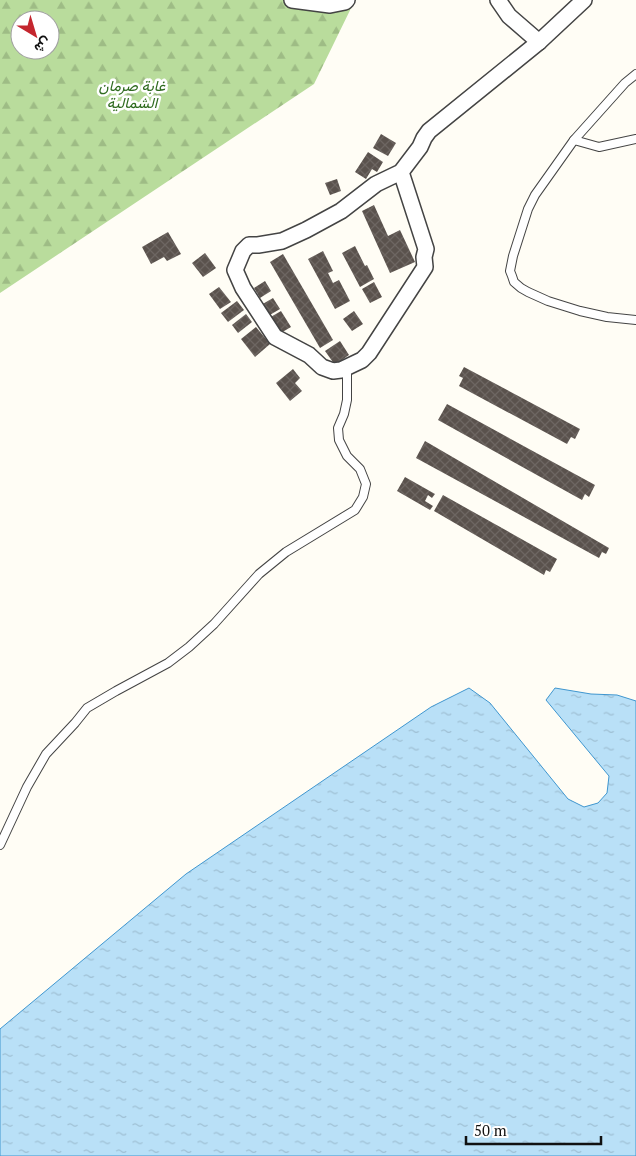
<svg xmlns="http://www.w3.org/2000/svg" width="636" height="1156" font-family="'PT Serif',Vazirmatn,serif">
<style>
.forest{fill:url(#forest-firs);fill-rule:evenodd}
.water{fill:url(#water-ripples);stroke:#3f96cf}
.building{fill:url(#building-cross-hatch)}
.lines{fill:none;stroke-linecap:round;stroke-linejoin:round}
.lane-casing{stroke:#444;stroke-width:10}
.street-casing{stroke:#444;stroke-width:18}
.lane{stroke:#fff;stroke-width:8}
.street{stroke:#fff;stroke-width:15}
.labels{text-anchor:middle;dominant-baseline:central;stroke-width:5;stroke-linejoin:round;paint-order:stroke}
.park-label{font-size:15px;font-style:italic;fill:#2f6b1f;stroke:#fff}
</style>
<defs>
<pattern id="forest-firs" width="22" height="20" patternUnits="userSpaceOnUse" patternTransform="scale(1.25)"><rect width="22" height="20" fill="#b9dc9c"/><path d="M5 1l3.5 6h-7zM16 11l3.5 6h-7z" fill="#9ebc85"/></pattern>
<pattern id="water-ripples" width="26" height="14" patternUnits="userSpaceOnUse" patternTransform="scale(1.25)"><rect width="26" height="14" fill="#b9e0f7"/><path d="M2 4q2-2 4 0t4 0M15 11q2-2 4 0t4 0" fill="none" stroke="#9ebfd3"/></pattern>
<pattern id="building-cross-hatch" width="8" height="8" patternUnits="userSpaceOnUse" patternTransform="scale(1.25)"><rect width="8" height="8" fill="#5a524d"/><path d="M0 0l8 8M0 8l8-8" fill="none" stroke="#6d6662"/></pattern>
</defs>
<rect width="100%" height="100%" fill="#fffdf5"/>
<path class="forest" d="M0,0H355L314,84L0,293ZM20,20H50V50H20Z"/>
<polygon class="water" points="469,688 490,703 568,799 584,807 598,803 607,793 609,776 546,700 555,688 591,694 617,695 636,701 636,1156 0,1156 0,1029 186,874 431,707"/>
<g class="building">
<polygon points="381,134 396,143 388,156 373,148"/>
<polygon points="368,152 383,162 377,172 372,169 366,179 355,172"/>
<polygon points="337,179 341,191 330,195 325,183"/>
<polygon points="374,205 388,236 400,230 415,262 390,273 362,211"/>
<polygon points="168,232 181,254 167,261 164,257 151,264 142,247"/>
<polygon points="355,246 365,266 367,265 374,279 360,287 342,253"/>
<polygon points="323,251 333,271 328,273 333,283 339,280 350,301 335,309 308,259"/>
<polygon points="205,253 216,268 203,277 192,263"/>
<polygon points="283,254 333,340 320,348 270,262"/>
<polygon points="265,281 271,291 260,298 254,288"/>
<polygon points="374,282 382,297 370,303 362,289"/>
<polygon points="219,287 231,302 220,309 209,294"/>
<polygon points="273,298 280,309 268,316 261,305"/>
<polygon points="237,301 244,310 228,322 221,313"/>
<polygon points="281,311 291,327 279,334 269,318"/>
<polygon points="354,311 363,324 352,331 343,319"/>
<polygon points="246,314 252,322 238,333 232,325"/>
<polygon points="256,327 270,344 255,357 241,339"/>
<polygon points="340,341 349,355 335,365 325,351"/>
<polygon points="464,367 580,429 575,439 571,437 567,444 459,386 463,378 459,376"/>
<polygon points="293,369 300,378 295,383 302,391 290,401 276,383"/>
<polygon points="447,404 595,485 589,497 585,494 582,500 438,420"/>
<polygon points="425,441 609,548 606,554 602,552 599,558 416,458"/>
<polygon points="405,477 435,494 432,498 428,495 425,501 433,506 430,510 397,491"/>
<polygon points="443,495 557,559 550,572 546,570 544,575 434,511"/>
</g>
<g class="lines">
<defs>
<g id="lane">
<polyline points="636,139 599,147 574,140 535,195 528,209 513,256 510,271 512,276 514,282 521,288 528,292 548,301 580,311 607,317 636,320"/>
<polyline points="574,140 625,83 636,74"/>
<polyline points="0,845 27,787 46,754 75,723 87,708 116,691 168,663 189,647 214,624 259,574 286,552 355,510 363,497 366,484 360,469 347,456 339,440 338,428 344,414 347,400 347,367"/>
</g>
<g id="street">
<polyline points="292,0 330,5 345,2 347,0"/>
<polyline points="498,0 509,16 539,42"/>
<polyline points="401,172 426,249 424,257 425,267 369,353 362,360 341,370 333,371 322,367 309,355 275,337 243,288 235,270 243,251 249,245 258,245 282,241 306,230 341,211 376,184 401,172 420,147 424,138 429,131 539,42 584,0"/>
</g>
</defs>
<use href="#lane" class="lane-casing"/>
<use href="#street" class="street-casing"/>
<use href="#lane" class="lane"/>
<use href="#street" class="street"/>
</g>
<g class="labels">
<g class="park-label">
<text x="132" y="85">غابة صرمان<tspan x="132" dy="17">الشمالية</tspan></text>
</g>
</g>
<g transform="translate(35 35) rotate(142)"><circle r="24" fill="#ffffff" stroke="#a0a0a0"/>
<path d="M0-4L9 19L0 12L-9 19Z" fill="#c4262e"/>
<text y="-8" font-size="14" font-weight="bold" text-anchor="middle" fill="#111111">ش</text>
</g>
<path d="M466 1136v8h135v-8" fill="none" stroke="#111111" stroke-width="2.5"/>
<text x="474" y="1136" font-size="15" fill="#111111" stroke="#ffffff" stroke-width="4" paint-order="stroke">50 m</text>
</svg>
